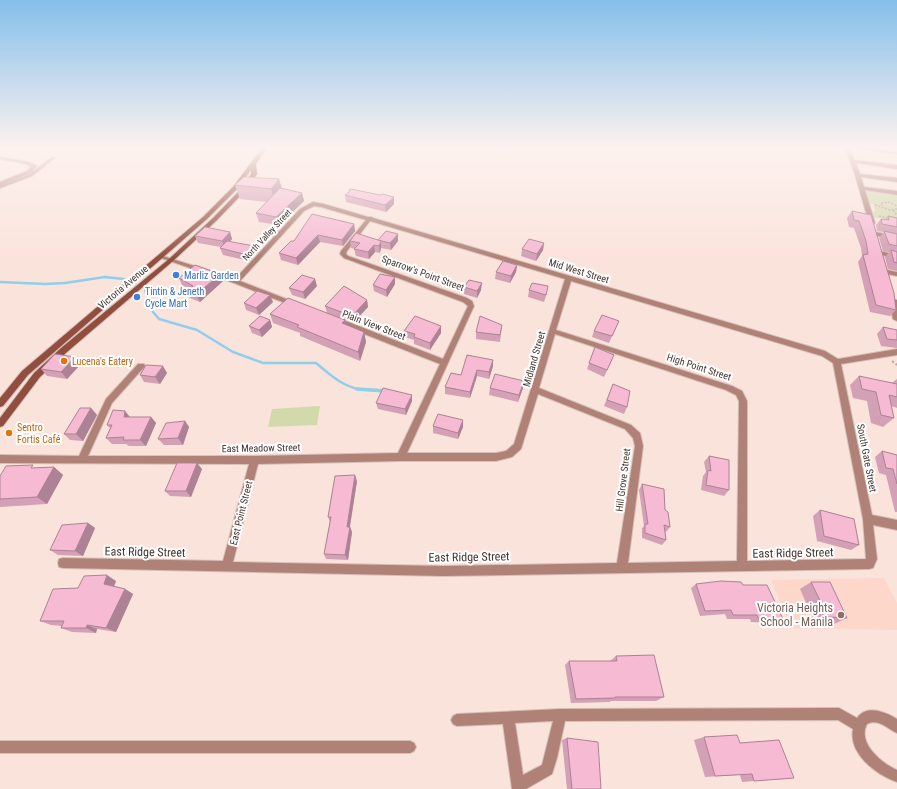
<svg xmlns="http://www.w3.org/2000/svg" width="897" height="789" font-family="'Roboto Condensed',sans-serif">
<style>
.built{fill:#fcd7ca}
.green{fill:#d2daac}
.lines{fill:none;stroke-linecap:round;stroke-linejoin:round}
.stream-far1{stroke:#8fcfec;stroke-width:2.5}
.stream{stroke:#8fcfec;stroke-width:3.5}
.service-casing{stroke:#d5c0b9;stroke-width:2}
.minor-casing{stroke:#d5c0b9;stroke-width:2}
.secondary-casing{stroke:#d5c0b9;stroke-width:2}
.path-far1{stroke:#bba7a0;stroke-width:1.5;stroke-dasharray:2 1.5;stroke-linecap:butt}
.path{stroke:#bba7a0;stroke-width:2;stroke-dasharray:2.5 2;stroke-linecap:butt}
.service{fill:#b08176;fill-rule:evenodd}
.minor{fill:#b08176;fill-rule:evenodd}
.secondary{fill:#914e3f;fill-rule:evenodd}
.wall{fill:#d4a0b5}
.shaded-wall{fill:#ac8294}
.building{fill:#f6bad3;stroke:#ac8294}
.shop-dot{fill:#3f7fe0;stroke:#fff;stroke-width:1.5}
.food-dot{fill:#e8710a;stroke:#fff;stroke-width:1.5}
.education-dot{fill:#8d6e63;stroke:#fff;stroke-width:1.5}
.labels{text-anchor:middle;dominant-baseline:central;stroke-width:4;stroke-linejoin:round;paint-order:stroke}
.far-street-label{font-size:9px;fill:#43352f;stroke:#fff}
.street-label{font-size:10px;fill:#43352f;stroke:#fff}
.shop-label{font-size:10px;fill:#366cbe;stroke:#fff;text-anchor:start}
.food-label{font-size:10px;fill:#c56008;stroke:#fff;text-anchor:start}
.near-street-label{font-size:12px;fill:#43352f;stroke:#fff}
.near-education-label{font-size:12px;fill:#785e54;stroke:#fff;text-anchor:end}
</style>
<rect width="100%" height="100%" fill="#fae3db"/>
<polygon class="built" points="884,578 897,603 897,630 791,628 771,580"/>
<g class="green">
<polygon points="863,190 897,196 897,221 872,217 870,211 875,212 873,204 867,203"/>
<polygon points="320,406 317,425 268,427 272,409"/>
</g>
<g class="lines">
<g class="stream-far1">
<polyline points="0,282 45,284 65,283 105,277 124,279"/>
<path d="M145,290L153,312L159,319L197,330L233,352L263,363H316C331,376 347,390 367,390"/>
</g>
<polyline class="stream" points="357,389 385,391"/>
<defs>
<polygon id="service" points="52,157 55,158 32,176 0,188 0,186 30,174"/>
<g id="minor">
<polygon points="845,148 850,148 854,160 897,165 897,169 856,163 860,174 897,178 897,182 861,177 864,187 897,191 897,195 865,190 875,223 874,224 869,223 855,175"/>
<polygon points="853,148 870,148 897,152 897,154"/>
<polygon points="0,157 29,162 37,166 31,173 0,186 0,182 27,171 31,167 26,164 0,159"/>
<path d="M313,202L324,204L368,217H372L373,218L825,351L838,359L897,349V355L841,364L872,515L897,520V530L873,525L877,559L873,568L869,569L443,576L63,568L59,567L58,563L59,559L63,558L223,561L249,464L0,463V455L79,456L106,399L138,364H144L145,366L112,403L88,456H254L398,453L440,364L334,322L332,320L336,318H338L443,359L468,306L463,302L344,258L340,254L341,251L366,220L321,207L314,206L304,211L240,281L297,303L298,305L295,307L234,283L158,257L159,256H163L235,279L300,209ZM370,221L565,279L514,444L506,451L496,453H407L474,306L472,301L467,298L348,256L346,254L347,251ZM571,281L822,356L833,363L863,519L866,559L747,561V401L742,391L732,386L556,330ZM555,334L726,390L736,395L739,401L737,561L628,563L643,446L640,433L631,425L539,388ZM538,394L625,429L633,438L635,446L617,563L443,566L233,562L258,464L401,461H496L512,457L521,449Z"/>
<polygon points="875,232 897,236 897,240 873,235 872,234"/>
<polygon points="880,251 897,255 897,259 878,254 878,252"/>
<polygon points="882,264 884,265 887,270 897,272 897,276 882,273 879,266"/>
<polygon points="890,299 897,300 897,321 893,319 889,301"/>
<path d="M839,708L857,718C867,704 885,712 897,719V733C888,729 878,718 867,724C857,743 881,763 897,770V782C877,775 848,754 853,729L838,720L565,721L557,758L552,774L526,789H512L503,724L457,726L453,724L451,720L453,716L457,714L560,709ZM553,721L542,765L523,775L515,723Z"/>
<polygon points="0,741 410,741 414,743 416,747 414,751 410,753 0,753"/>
</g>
<polygon id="secondary" points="262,148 267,148 256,164 257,174 247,189 217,220 173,261 67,352 40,377 3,426 0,427 0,418 34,373 61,348 169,259 213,218 242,188 251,174 251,170 237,189 207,219 28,375 3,406 0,407 0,398 22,371 203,217 233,187"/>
</defs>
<use href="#service" class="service-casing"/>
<use href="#minor" class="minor-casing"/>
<use href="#secondary" class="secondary-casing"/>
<g class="path-far1">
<polyline points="875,205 890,210 897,209"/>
<polyline points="882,206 881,203 889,202 897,206"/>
<polyline points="893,210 897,215"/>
<polyline points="879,216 888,218"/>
</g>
<polyline class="path" points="892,361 897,365"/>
<use href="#service" class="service"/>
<use href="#minor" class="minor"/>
<use href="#secondary" class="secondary"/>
</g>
<g class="wall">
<polygon points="235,185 282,188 302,193 304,201 279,225 259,222 256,213 267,202 240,199"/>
<polygon points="345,195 380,195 394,197 394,204 386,212 346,202"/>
<polygon points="852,211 871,215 896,310 890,316 870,312 858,262 862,256 861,248 854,228 849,227 847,218"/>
<polygon points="888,216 897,218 897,271 888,269 885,257 889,252 883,251 879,238 884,232 877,231 876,225 881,219 886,220"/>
<polygon points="354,224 355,231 343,246 320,242 298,265 281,260 279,253 294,241"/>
<polygon points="230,232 232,239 230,242 256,253 249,261 223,255 220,248 221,247 198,243 195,236"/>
<polygon points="398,234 398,241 391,250 381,248 380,253 375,252 369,259 356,256 354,249 355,249 351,248 350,241 378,240"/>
<polygon points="544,243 543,250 536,261 521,256 522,249"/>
<polygon points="517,265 516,272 510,283 495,279 496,272"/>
<polygon points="179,278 223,281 200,302 190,298 186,291 189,289 182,285"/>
<polygon points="395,284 387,297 374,291 373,285"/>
<polygon points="317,286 305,299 292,295 289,288"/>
<polygon points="464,287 481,290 477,298 464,294"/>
<polygon points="529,290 547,293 544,302 528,297"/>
<polygon points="367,300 368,307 353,323 345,320 346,325 364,332 366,342 360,361 300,336 300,333 273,323 270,314 327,313 325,306"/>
<polygon points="273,302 259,315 246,310 244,303"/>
<polygon points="270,320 272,327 262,337 252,333 249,326"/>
<polygon points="619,321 609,343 592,337 594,331"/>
<polygon points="502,325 500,342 476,339 476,332"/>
<polygon points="441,326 441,333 430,350 414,344 414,340 405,337 404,331"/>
<polygon points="883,327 897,330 897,348 881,346 877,334"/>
<polygon points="595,347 611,362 604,377 587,369"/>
<polygon points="467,355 493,366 489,379 477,376 470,398 445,394 445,387 461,375"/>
<polygon points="75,357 81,364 67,379 47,376 41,369"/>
<polygon points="167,373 160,384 144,382 140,375"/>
<polygon points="859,376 892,383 897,379 897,408 891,406 894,418 883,427 871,423 867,401 853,398 850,385"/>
<polygon points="524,381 523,388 518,402 489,395 490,388"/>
<polygon points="613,384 627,407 624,414 604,406"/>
<polygon points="412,401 406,415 378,409 376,403"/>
<polygon points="91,408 97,415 83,441 70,440 64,434"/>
<polygon points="130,417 151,417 156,423 146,446 129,446 126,444 112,444 106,438 110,428 107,425"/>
<polygon points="463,420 463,427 458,439 433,433 433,426"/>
<polygon points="185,421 189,427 183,445 164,445 158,439"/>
<polygon points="882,451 897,455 897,512 895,512 886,475 879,473 875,457"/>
<polygon points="709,456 729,490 724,496 701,490 703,476 706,472 704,462"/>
<polygon points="54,467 63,475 47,504 0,507 0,476 35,468"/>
<polygon points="202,469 191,497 170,496 165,491"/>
<polygon points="357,481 350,527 352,532 348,560 326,559 324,554 330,522 328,517"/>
<polygon points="642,484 665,510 670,527 666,532 665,531 666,540 662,545 642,538 642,528 644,526 639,490"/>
<polygon points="820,510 859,545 851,550 817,541 813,516"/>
<polygon points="88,523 95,528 83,556 58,555 50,550"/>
<polygon points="116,581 114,586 125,589 133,594 116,632 97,629 96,633 72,632 61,628 62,626 51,625 40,621 78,588"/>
<polygon points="811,582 847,618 834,624 815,623 800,589"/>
<polygon points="696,584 743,585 783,619 775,623 751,622 750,619 727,619 725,614 700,616 691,588"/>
<polygon points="616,656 664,697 656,701 611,701 609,702 571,703 565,665 569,661 610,661"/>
<polygon points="704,737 740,743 794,778 742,782 740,775 705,777 694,740"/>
<polygon points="567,738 601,789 567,789 562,740"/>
</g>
<g class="shaded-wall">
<polygon points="279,179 283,192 275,202 271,189"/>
<polygon points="302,193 304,201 279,225 276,217"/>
<polygon points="394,197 394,204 386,212 385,205"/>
<polygon points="354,224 355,231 343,246 342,240"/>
<polygon points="230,232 232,239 225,248 222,241"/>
<polygon points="398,234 398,241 391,250 390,243"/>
<polygon points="318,235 320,242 298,265 296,258"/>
<polygon points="381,241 381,248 380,253 379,246"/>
<polygon points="544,243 543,250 536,261 537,254"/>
<polygon points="374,245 375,252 369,259 368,252"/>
<polygon points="254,246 256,253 249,261 247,255"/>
<polygon points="517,265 516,272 510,283 511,276"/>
<polygon points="220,274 223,281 200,302 196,295"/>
<polygon points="395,277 395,284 387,297 386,290"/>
<polygon points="315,279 317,286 305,299 303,292"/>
<polygon points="482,283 481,290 477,298 477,291"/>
<polygon points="270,295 273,302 259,315 256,308"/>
<polygon points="367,300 368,307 353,323 352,316"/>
<polygon points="270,320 272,327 262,337 259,330"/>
<polygon points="345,320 347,329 342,323"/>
<polygon points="441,326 441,333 430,350 430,343"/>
<polygon points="364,332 366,342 360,361 358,352"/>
<polygon points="75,357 81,364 67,379 61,372"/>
<polygon points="493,360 493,366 489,379 489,372"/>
<polygon points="163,366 167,373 160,384 155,377"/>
<polygon points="477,370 477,376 470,398 470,392"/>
<polygon points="524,381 523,388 518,402 519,395"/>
<polygon points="412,395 412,401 406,415 405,409"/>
<polygon points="91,408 97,415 83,441 76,434"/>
<polygon points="125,411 130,417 124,417"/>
<polygon points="151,417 156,423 146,446 140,440"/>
<polygon points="463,420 463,427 458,439 458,433"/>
<polygon points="185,421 189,427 183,445 178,438"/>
<polygon points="197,463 202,469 191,497 186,491"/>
<polygon points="54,467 63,475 47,504 37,497"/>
<polygon points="355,475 357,481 349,531 350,527 352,532 348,560 345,555 347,527"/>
<polygon points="88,523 95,528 83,556 75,551"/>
<polygon points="107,575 116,581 113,589 104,584"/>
<polygon points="125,589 133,594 116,632 106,628"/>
<polygon points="87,625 97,629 96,633 86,628"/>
</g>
<g class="building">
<polygon points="244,177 279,179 271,189 235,185"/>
<polygon points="280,188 302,193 276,217 256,213"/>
<polygon points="350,189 380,195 382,194 394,197 385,205 345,195 349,192"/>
<polygon points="852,211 871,215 894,293 896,310 876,305 863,255 868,254 866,241 859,221 854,220"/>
<polygon points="312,214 354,224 342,240 318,235 296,258 279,253 291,241 294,241"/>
<polygon points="888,216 897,218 897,227 882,224 881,219 889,220"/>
<polygon points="205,227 230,232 222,241 195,236"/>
<polygon points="386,231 398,234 390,243 378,240"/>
<polygon points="884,231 897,234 897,246 889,244"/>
<polygon points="356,233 381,241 379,246 374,245 368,252 354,249 360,243 350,241"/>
<polygon points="529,239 544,243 537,254 522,249"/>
<polygon points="227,241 254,246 247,255 220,248"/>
<polygon points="891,250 897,252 897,263 894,262"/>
<polygon points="503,261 517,265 511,276 496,272"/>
<polygon points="195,265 220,274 196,295 186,291 193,286 179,278"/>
<polygon points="380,274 395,277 386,290 373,285"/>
<polygon points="302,275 315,279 303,292 289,288"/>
<polygon points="469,280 482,283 477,291 464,287"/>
<polygon points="532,283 548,286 546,295 529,290"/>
<polygon points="344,286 367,300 352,316 325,306"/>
<polygon points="257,291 270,295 256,308 244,303"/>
<polygon points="288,298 345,320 342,323 364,332 358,352 297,327 299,325 270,314"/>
<polygon points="602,315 619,321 612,336 594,331"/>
<polygon points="260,316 270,320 259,330 249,326"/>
<polygon points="415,316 441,326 430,343 414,337 415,334 404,331"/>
<polygon points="480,316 502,325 500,335 476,332"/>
<polygon points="883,327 897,330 897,340 887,339"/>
<polygon points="595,347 614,355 607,370 589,363"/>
<polygon points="55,354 75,357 61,372 41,369"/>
<polygon points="467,355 493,360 489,372 477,370 470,392 445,387 451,373 461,375"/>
<polygon points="146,365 163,366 155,377 140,375"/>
<polygon points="495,374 524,381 519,395 490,388"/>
<polygon points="859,376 897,384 897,397 889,395 894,418 881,415 876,392 862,389"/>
<polygon points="613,384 630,391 627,407 607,400"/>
<polygon points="383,388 412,395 405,409 376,403"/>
<polygon points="80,408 91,408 76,434 64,434"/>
<polygon points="113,410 125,411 124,417 151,417 140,440 123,440 124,437 106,438 112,425 107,425"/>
<polygon points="438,414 463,420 458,433 433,426"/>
<polygon points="185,421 178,438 158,439 166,423"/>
<polygon points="882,451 897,455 897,484 893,469 886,468"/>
<polygon points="709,456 729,460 729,490 706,485 708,470 711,471"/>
<polygon points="177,463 197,463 186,491 165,491"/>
<polygon points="33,465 31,468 54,467 37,497 0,499 0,476 6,466"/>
<polygon points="355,475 347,527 350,527 345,555 324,554 331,517 328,517 335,476"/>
<polygon points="642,484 664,489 665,510 668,512 670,527 664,525 666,540 645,533 645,524 648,524"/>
<polygon points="820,510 854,519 859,545 824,536"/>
<polygon points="88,523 75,551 50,550 62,525"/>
<polygon points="107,575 104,584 125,589 106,628 87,625 86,628 61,628 64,621 40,621 53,589 78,588 84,576"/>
<polygon points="721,581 741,582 743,585 767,585 783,619 758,618 757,615 733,615 731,610 705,611 696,584"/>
<polygon points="811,582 830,582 847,618 828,617"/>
<polygon points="654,655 664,697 615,697 615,698 576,699 569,661 617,661 616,656"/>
<polygon points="737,735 740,743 779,740 794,778 754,781 752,774 715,776 704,737"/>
<polygon points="567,738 598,742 601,789 572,789"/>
</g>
<linearGradient id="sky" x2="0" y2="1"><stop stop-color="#84bfea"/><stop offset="0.57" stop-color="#fdf2ef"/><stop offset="1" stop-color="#fdf2ef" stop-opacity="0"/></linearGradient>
<rect width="897" height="259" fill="url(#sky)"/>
<g class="shop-dot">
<circle cx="176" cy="275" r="4"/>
<circle cx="137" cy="297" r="4"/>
</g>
<g class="food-dot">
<circle cx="64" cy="361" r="4"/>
<circle cx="9" cy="433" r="4"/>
</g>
<circle class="education-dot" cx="841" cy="615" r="4"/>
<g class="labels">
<g class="far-street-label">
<text transform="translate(267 235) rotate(-47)">North Valley Street</text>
</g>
<g class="street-label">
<text transform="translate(579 271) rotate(17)">Mid West Street</text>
<text transform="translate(423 273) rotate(20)">Sparrow's Point Street</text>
<text transform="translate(123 287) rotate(-40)">Victoria Avenue</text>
<text transform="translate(374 325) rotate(21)">Plain View Street</text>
<text transform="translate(534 359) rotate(-74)">Midland Street</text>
<text transform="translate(699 367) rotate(18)">High Point Street</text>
<text transform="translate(261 448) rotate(-1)">East Meadow Street</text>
<text transform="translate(867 458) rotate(79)">South Gate Street</text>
<text transform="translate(623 480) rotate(-83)">Hill Grove Street</text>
<text transform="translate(241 513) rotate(-76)">East Point Street</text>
</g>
<g class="shop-label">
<text x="184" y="275">Marliz Garden</text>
<text x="145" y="291">Tintin &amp; Jeneth<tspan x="145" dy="12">Cycle Mart</tspan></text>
</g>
<g class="food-label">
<text x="72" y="361">Lucena's Eatery</text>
<text x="17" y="427">Sentro<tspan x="17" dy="12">Fortis Café</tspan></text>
</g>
<g class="near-street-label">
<text transform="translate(145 552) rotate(1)">East Ridge Street</text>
<text transform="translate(793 553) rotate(-1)">East Ridge Street</text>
<text transform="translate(469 557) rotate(-1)">East Ridge Street</text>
</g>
<g class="near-education-label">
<text x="833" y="608">Victoria Heights<tspan x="833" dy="14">School - Manila</tspan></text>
</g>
</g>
</svg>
